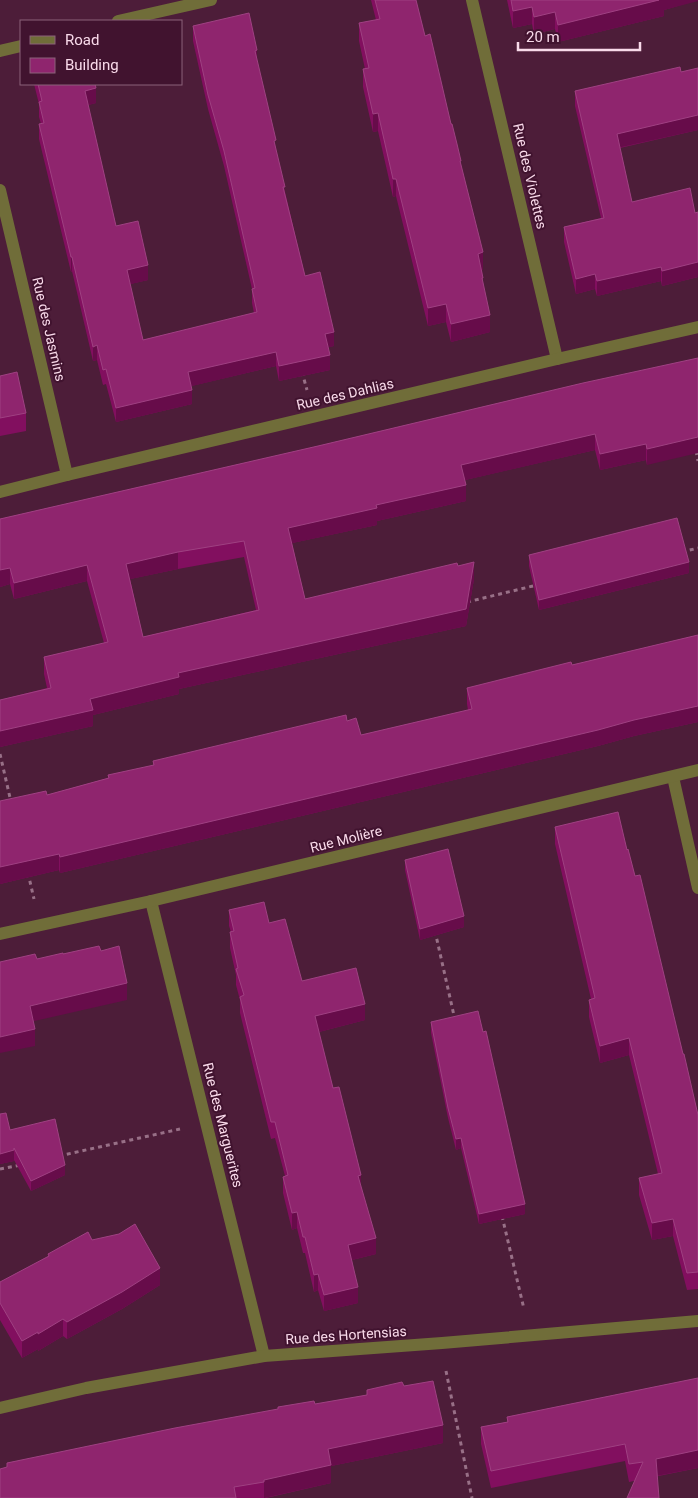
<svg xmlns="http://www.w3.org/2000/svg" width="698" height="1498" font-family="Roboto,sans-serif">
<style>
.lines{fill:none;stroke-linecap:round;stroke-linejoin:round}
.path{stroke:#987087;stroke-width:3;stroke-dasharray:4 4;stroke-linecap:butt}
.minor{stroke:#706d39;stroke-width:12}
.wall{fill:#820f5f;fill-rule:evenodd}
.shaded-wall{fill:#670c4a}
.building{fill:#8f256e;stroke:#9f4182;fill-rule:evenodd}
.labels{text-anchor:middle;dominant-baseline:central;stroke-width:4;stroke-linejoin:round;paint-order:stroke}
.street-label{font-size:14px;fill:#f9daea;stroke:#41132f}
</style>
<rect width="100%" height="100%" fill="#4d1d39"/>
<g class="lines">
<g class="path">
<polyline points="302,372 307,390"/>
<polyline points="696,451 698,461"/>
<polyline points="682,552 698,548"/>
<polyline points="467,602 537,585"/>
<polyline points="0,754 11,802"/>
<polyline points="28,873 34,899"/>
<polyline points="435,931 455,1020"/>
<polyline points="59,1156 180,1129"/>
<polyline points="0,1169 21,1165"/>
<polyline points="502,1216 524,1309"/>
<polyline points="446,1371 472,1498"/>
</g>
<g class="minor">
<polyline points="472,0 557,359"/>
<polyline points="118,21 211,0"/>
<polyline points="0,51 21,46"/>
<polyline points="0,190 67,475"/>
<polyline points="0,492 67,475 557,359 698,327"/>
<polyline points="673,777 698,888"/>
<polyline points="151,901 264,1356"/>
<polyline points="0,934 151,901 698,770"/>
<polyline points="0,1408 86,1388 264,1356 442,1343 698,1321"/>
</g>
</g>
<g class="wall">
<polygon points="371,0 416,0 425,36 461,166 483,270 482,270 483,286 490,332 451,342 446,322 428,326 396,196 393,197 378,131 373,132 363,87 363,69 365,69 359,41 359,23 376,20"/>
<polygon points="507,0 698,0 664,10 664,16 558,42 555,29 534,34 532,24 513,28"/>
<polygon points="193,26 257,62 285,192 305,276 334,346 328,347 330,370 279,381 276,366 191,386 192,404 116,422 106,384 103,385 97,360 93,361 72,271 71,272 39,139 39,124 41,124 39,117 39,104 34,84 95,84 96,103 88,105 116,226 148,280 130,284 143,340 254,313 252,303 252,289 224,166 208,109 193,41"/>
<polygon points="698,68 698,130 620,148 632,202 695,213 698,212 698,277 662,286 661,281 597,296 595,289 576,294 564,242 564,227 601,218 575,106 575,91 681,72"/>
<path d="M698,358L647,465L646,460L600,470L595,450L465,480L466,501L377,521V525L292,543L305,599L458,566L474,579L466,626L179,689V694L93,715V726L0,747V700L47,688L44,674V657L104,643L87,581L14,599L10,584L0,587V519L318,446ZM244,557L256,610L143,637L130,579L178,569Z"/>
<polygon points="0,376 26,413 26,431 0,436"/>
<polygon points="529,555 689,573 539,610 529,566"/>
<polygon points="698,635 698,722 634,736 598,746 60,873 59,870 0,884 0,801 47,795 108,778 108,775 153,766 153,761 347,721 361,735 468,710 467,704 467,688 572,665"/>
<polygon points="555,827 627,850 635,876 698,1115 698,1289 687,1290 673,1236 652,1240 639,1195 639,1178 658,1174 629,1055 600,1063 589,1017 589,1000 591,999 555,844"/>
<polygon points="405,860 464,927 420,940 405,870"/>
<polygon points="229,910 269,923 302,981 365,1020 319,1032 333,1088 361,1187 376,1254 352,1260 358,1303 324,1311 318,1290 314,1292 305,1253 303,1253 297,1228 292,1230 283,1193 283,1177 285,1176 275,1138 271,1139 240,1013 240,1000 236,985 236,975 230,948 230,932 231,932 229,926"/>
<polygon points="431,1022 525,1214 479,1224 461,1148 456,1150 448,1118 431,1033"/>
<polygon points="0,1114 10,1130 65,1175 31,1191 14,1160 14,1161 0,1164"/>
<polygon points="92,1240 160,1285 122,1309 67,1339 63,1336 38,1351 38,1349 22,1358 0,1320 0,1282 48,1257 48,1254"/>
<polygon points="698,1378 698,1468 629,1482 625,1461 491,1488 481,1444 481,1427 507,1422 507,1417"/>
<polygon points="404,1386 443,1443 331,1466 331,1483 266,1498 0,1498 7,1467 7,1463 367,1395"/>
</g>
<g class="shaded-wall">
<polygon points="659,0 698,0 698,1 664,10 664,16 558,42 558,25"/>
<polygon points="532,7 532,24 513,28 513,11"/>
<polygon points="555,12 555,29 534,34 534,17"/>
<polygon points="257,50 257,65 255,51"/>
<polygon points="96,88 96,103 85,106 85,91"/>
<polygon points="378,113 378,131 373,132 373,114"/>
<polygon points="698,115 698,130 617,148 617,134"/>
<polygon points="393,179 396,179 396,196 393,197"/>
<polygon points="483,252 483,270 478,271 478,254"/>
<polygon points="71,257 72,257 72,271 71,272"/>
<polygon points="698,262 698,277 662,286 662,271"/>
<polygon points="148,265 148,280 127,285 127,270"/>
<polygon points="661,267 661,281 597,296 597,281"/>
<polygon points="595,274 595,289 576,294 576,279"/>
<polygon points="446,304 446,322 428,326 428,308"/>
<polygon points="490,315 490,332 451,342 451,324"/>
<polygon points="334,332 334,346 325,348 325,334"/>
<polygon points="97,345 97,360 93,361 93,347"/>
<polygon points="276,352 276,366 188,387 188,372"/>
<polygon points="330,355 330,370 279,381 279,366"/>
<polygon points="192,390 192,404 116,422 116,408"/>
<polygon points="595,434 595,450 461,481 461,465"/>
<polygon points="698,437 698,453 647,465 647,449"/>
<polygon points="646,444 646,460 600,470 600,454"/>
<polygon points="466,485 466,501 377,521 377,525 288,544 288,528 376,505"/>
<polygon points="178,552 178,569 126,580 126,564"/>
<polygon points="474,562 474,579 466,626 179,689 179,694 93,715 93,726 0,747 0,731 90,699 178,673"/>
<polygon points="689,562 689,573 539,610 539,600"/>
<polygon points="87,565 87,581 14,599 14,583"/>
<polygon points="10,568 10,584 0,587 0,570"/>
<polygon points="698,706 698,722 634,736 598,746 60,873 60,857 634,720"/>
<polygon points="59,854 59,870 0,884 0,867"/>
<polygon points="464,916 464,927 420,940 420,929"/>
<polygon points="127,983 127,1000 30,1022 30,1006"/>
<polygon points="365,1004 365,1020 315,1033 315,1016"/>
<polygon points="35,1029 35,1046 0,1053 0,1037"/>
<polygon points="629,1038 629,1055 600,1063 600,1046"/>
<polygon points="461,1138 461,1148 456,1150 456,1139"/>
<polygon points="14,1150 14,1161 0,1164 0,1154"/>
<polygon points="65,1165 65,1175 31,1191 31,1181"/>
<polygon points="361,1175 361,1191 358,1176"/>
<polygon points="525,1204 525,1214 479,1224 479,1214"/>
<polygon points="297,1212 297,1228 292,1230 292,1213"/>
<polygon points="673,1219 673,1236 652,1240 652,1223"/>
<polygon points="376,1238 376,1254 348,1261 348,1245"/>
<polygon points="160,1268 160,1285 122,1309 67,1339 67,1322"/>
<polygon points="318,1274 318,1290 314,1292 314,1275"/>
<polygon points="358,1287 358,1303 324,1311 324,1295"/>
<polygon points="63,1319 63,1336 38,1351 38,1334"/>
<polygon points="38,1332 38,1349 22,1358 22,1341"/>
<polygon points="443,1425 443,1443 331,1466 331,1483 264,1498 264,1480 328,1449"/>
<polygon points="698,1450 698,1468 656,1476 656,1459"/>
</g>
<g class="building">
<polygon points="375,0 416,0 425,36 430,34 451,124 452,124 457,144 461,161 460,161 483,252 478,254 483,278 482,278 490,315 451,324 446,304 428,308 396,179 393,179 378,113 373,114 363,69 369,68 359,23 380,19"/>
<polygon points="511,0 659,0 558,25 555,12 534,17 532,7 513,11"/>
<polygon points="249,13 257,50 255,51 276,140 274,141 285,187 283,187 305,276 320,272 334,332 325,334 330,355 279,366 276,352 188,372 192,390 116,408 106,369 103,370 97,345 93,347 72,257 71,257 39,124 44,123 39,102 42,101 38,84 95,84 96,88 85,91 116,226 138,221 148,265 127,270 143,340 257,312 252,289 255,288 224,151 208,95 193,26"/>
<polygon points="680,67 681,72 698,68 698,115 617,134 632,202 690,188 695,213 698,212 698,262 662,271 661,267 597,281 595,274 576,279 564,227 604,218 575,91"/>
<path d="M698,358V437L647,449L646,444L600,454L595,434L461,465L466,485L376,505L377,508L288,528L305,599L457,563L458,566L474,562L466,609L178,673L179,677L90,699L93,710L0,731V700L51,688L44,657L108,642L87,565L14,583L10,568L0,570V519L318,446L583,383ZM244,541L259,610L143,637L126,564L178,552Z"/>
<polygon points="17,372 26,413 0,418 0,376"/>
<polygon points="677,518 689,562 539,600 529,555"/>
<polygon points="698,635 698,706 634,720 598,730 60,857 59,854 0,867 0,801 46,791 47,795 109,778 108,775 154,765 153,761 346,715 347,721 356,718 361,735 472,709 467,688 571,662 572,665"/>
<polygon points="618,812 627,850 628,849 635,876 640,875 683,1054 684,1054 698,1115 698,1272 687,1273 673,1219 652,1223 639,1178 662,1173 629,1038 600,1046 589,1000 595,998 555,827"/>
<polygon points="448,849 464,916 420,929 405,860"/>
<polygon points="264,902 269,923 285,919 302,981 356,968 365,1004 315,1016 333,1088 339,1087 361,1175 358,1176 376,1238 348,1245 358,1287 324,1295 318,1274 314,1275 305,1237 303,1237 297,1212 292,1213 283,1177 288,1175 275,1122 271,1122 240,997 244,995 236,969 238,968 230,932 234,931 229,910"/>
<polygon points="99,946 101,951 119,946 127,983 30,1006 35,1029 0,1037 0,962 35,954 37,959 63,953 63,954"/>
<polygon points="478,1011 483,1032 486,1031 525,1204 479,1214 461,1138 456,1139 448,1108 431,1022"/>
<polygon points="6,1113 10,1130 55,1119 65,1165 31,1181 14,1148 14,1150 0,1154 0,1114"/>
<polygon points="135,1224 160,1268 122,1292 67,1322 63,1319 38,1334 38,1332 22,1341 0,1303 0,1282 49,1256 48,1254 88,1232 92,1240 119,1234"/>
<polygon points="698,1378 698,1450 656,1459 659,1498 627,1498 643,1462 629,1464 625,1444 491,1471 481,1427 508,1422 507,1417"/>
<polygon points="433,1381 443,1425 328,1449 331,1465 264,1480 264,1482 234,1487 236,1498 0,1498 0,1469 7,1467 7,1463 175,1428 278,1409 278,1407 314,1401 315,1404 367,1395 367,1390 402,1382 404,1386"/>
</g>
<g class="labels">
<g class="street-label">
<text transform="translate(530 176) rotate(77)">Rue des Violettes</text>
<text transform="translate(49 329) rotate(77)">Rue des Jasmins</text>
<text transform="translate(345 394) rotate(-13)">Rue des Dahlias</text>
<text transform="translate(346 839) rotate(-14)">Rue Molière</text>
<text transform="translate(223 1125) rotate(76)">Rue des Marguerites</text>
<text transform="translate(346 1335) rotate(-4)">Rue des Hortensias</text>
</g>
</g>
<rect x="20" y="20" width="162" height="65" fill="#41132f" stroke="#8b637a"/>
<rect x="30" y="36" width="25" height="8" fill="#706d39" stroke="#8b637a"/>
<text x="65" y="45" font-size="15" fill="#f9daea">Road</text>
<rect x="30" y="58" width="25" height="15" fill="#8f256e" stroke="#8b637a"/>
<text x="65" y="70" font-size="15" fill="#f9daea">Building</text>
<path d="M518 42v8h122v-8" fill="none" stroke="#f9daea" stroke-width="2.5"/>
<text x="526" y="42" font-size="15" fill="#f9daea" stroke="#41132f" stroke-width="4" paint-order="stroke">20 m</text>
</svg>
